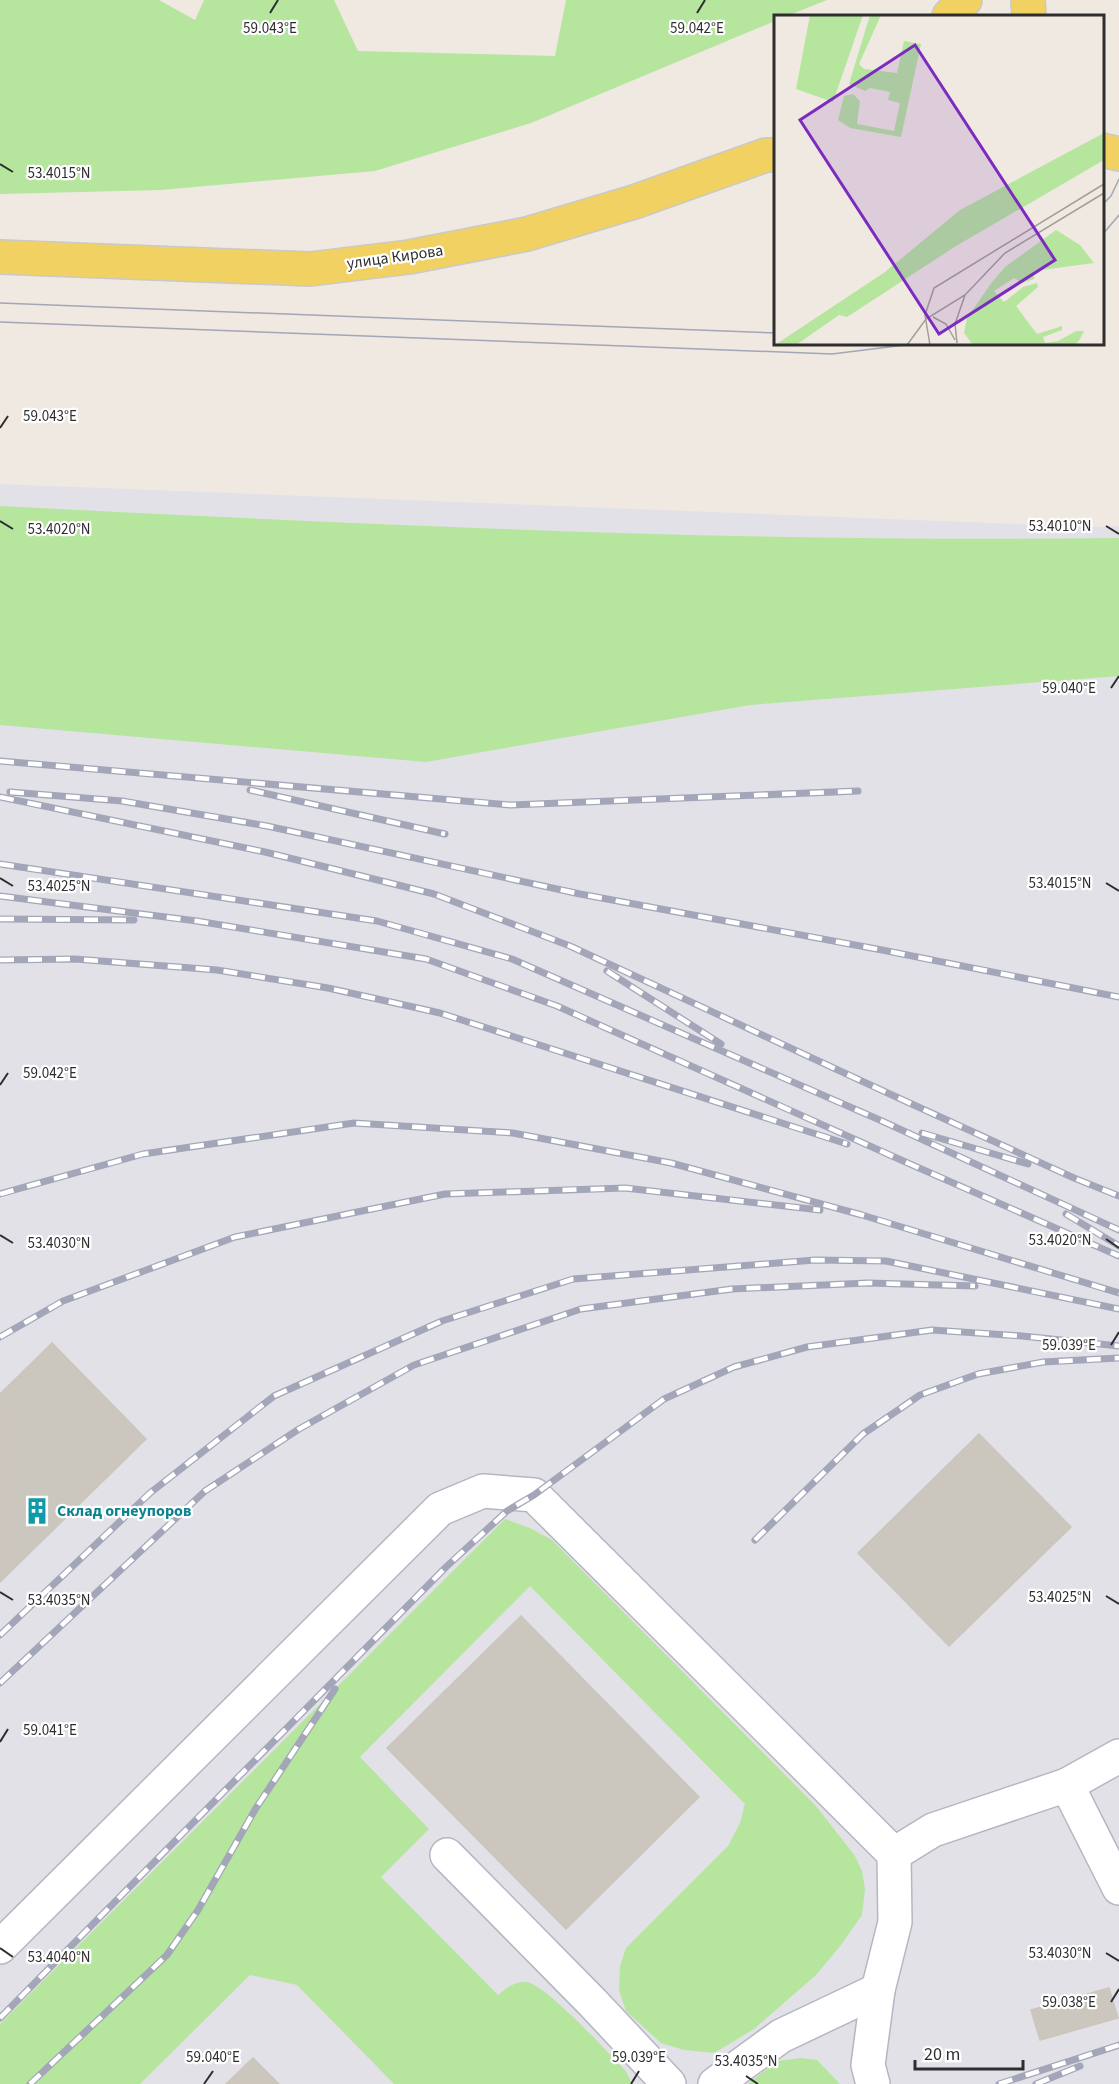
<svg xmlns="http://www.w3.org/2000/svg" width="1119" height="2084" font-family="'Source Sans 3',sans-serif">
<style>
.industrial{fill:#e3e1e8}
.green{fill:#b6e59e}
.building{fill:#cbc7bf;stroke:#cbc5ba;stroke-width:1.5}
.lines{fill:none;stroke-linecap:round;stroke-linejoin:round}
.minor-casing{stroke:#b4b7c1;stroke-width:36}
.major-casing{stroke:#c9c9c9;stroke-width:36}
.minor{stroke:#fff;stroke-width:33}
.major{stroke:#f2d163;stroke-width:33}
.tram{stroke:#a3a6b8;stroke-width:1.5}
.rail-casing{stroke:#a3a6b8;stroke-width:7}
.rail{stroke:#fff;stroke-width:4.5;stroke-dasharray:14;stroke-linecap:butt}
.ticks{fill:none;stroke:#2e2e2e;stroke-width:2}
.labels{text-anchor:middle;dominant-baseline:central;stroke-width:4.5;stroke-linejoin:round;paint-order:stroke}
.street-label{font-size:16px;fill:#2e2e2e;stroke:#fff}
.culture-label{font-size:16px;font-weight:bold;fill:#0d838f;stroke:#fff;text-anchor:start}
.inset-road{fill:none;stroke:#a29e99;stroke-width:1.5}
.view{fill:#7b2cbf;fill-opacity:0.15;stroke:#7b2cbf;stroke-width:3}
.inset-edge{fill:none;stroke:#2e2e2e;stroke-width:3}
.ticks-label{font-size:15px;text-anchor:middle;fill:#2e2e2e;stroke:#fff;stroke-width:4.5;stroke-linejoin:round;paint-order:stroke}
</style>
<rect width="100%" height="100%" fill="#efe9e1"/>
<polygon class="industrial" points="0,484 1092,527 1119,526 1119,2084 0,2084"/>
<g class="green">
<polygon points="0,0 159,0 195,20 204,0 334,0 358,51 555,56 566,0 827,0 787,16 776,16 775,21 531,123 375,171 161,190 0,194"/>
<path d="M0,506C373,525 746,543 1119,538V676L750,705L426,762L0,725Z"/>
<path d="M505,1519L530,1528L552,1540L816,1806L855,1856L862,1871L865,1889L862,1915L841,1945L816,1975L754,2029L714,2053L684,2050L661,2043L626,2011L619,1990L620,1966L626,1948L728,1846L740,1823L745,1804L530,1586L360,1757L429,1829L381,1877L498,1995C507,1988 514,1981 526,1982C546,1984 609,2054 626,2071L632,2084H394L297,1985L250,1975L140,2084H0V2024Z"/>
<polygon points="801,2058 817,2060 840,2084 748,2084 777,2061"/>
</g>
<g class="building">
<polygon points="52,1343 146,1439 0,1582 0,1394"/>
<polygon points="979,1434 1071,1527 949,1646 858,1553"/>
<polygon points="521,1616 699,1797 566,1929 387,1748"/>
<polygon points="1109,1988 1118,2018 1040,2040 1031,2010"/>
<polygon points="253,2058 279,2084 226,2084"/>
</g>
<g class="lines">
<defs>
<g id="minor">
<polyline points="1067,1785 1119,1756"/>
<polyline points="894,1854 933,1830 1067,1785 1119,1888"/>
<polyline points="447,1855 593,2003 669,2084"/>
<polyline points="0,1947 440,1509 483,1491 534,1495 894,1854 895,1922 878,1990 868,2065 873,2084"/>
<polyline points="715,2084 781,2036 878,1990"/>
</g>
<g id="major">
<polyline points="1028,0 1029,16"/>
<polyline points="949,16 965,0"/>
<polyline points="1102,150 1119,154"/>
<polyline points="0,257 310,269 409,257 527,234 634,202 766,155 776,155"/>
</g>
</defs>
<use href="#minor" class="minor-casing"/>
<use href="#major" class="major-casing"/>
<use href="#minor" class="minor"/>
<use href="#major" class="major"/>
<g class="tram">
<polyline points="1102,205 1111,196 1119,179"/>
<polyline points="1102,235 1119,215"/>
<polyline points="0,303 776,333"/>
<polyline points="0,322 832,354 913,344"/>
</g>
<defs>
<g id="rail">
<polyline points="0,761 511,805 858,791"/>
<polyline points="250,790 445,834"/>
<polyline points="10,792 122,801 267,826 580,894 882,950 1119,997"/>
<polyline points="0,797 265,852 434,894 570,946 892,1095 1074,1178 1119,1196"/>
<polyline points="0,864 377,921 512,959 882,1121 1119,1230"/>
<polyline points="0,896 197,921 426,959 557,1006 910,1164 1119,1256"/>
<polyline points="0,919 134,920"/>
<polyline points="0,960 75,959 217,970 328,988 440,1013 847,1144"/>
<polyline points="607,971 721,1044"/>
<polyline points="922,1133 1028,1164"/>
<polyline points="0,1194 143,1154 354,1123 513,1133 671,1163 862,1215 1119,1293"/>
<polyline points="1066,1214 1119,1246"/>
<polyline points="0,1337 63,1301 235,1237 445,1194 625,1188 820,1210"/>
<polyline points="755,1540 863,1434 920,1395 978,1374 1043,1362 1119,1358"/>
<polyline points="0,1635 150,1493 274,1396 442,1321 573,1279 815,1260 886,1261 1119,1309"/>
<polyline points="0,1683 205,1491 299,1429 414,1365 581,1309 732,1289 868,1283 975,1286"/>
<polyline points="0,2018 446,1567 507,1511 534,1495 664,1399 734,1367 807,1347 932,1330 1022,1336 1119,1346"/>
<polyline points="30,2084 167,1955 198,1910 256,1808 335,1689"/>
<polyline points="999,2084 1119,2045"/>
<polyline points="1036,2084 1080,2066"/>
</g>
</defs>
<use href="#rail" class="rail-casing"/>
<use href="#rail" class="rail"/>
</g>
<path class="ticks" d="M270,13L278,0M697,13L705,0M0,164L13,172M0,428L8,416M0,521L13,529M1106,526L1119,534M1111,688L1119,676M0,878L13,886M1106,883L1119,891M0,1085L8,1073M0,1235L13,1243M1106,1239L1119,1248M1111,1345L1119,1332M0,1592L13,1600M1106,1596L1119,1604M0,1742L8,1729M0,1948L13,1957M1106,1953L1119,1961M1111,2002L1119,1989M746,2076L758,2084M204,2084L213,2071M631,2084L639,2071"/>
<defs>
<symbol id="building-bare" viewBox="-9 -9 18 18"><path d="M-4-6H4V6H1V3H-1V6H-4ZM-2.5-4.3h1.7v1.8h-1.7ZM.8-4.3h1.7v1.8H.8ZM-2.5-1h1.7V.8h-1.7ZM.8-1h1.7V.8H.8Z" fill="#0f9aa8" stroke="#fff" stroke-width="2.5" paint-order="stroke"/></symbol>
</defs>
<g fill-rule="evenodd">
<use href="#building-bare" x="18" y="1492" width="38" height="38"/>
</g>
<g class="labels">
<g class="street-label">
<text transform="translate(395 257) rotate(-8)">улица Кирова</text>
</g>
<g class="culture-label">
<text x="57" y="1511">Склад огнеупоров</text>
</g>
</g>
<g transform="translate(774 15)">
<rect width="330" height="330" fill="#efe9e1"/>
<path d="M36,0H89L59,87L22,74ZM96,0H107L85,49L90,54L123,58L130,26L147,29L127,122L76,113L64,105L70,81L79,79L86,86L83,109L120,116L126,88L114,85L116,77L96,73L91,76L75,69ZM330,118V145L182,231L73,302L65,300L22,330H1L111,257L186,195ZM282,215L306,230L320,248L260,256V264L248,268L240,263L220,276L230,287L249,272L263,268L264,272L242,291L263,319L288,311V315L269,322L271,328L284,326L302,316H310L306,324L301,330H199L190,318L193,303L218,267L231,252Z" fill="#b6e59e"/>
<path class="inset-road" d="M159,302L172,309L181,325M183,328L181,309L191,280M133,330L152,304L191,280L231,238L330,178M156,330L151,300L160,273L330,169"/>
<path class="view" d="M141,30L281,245L165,319L26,105Z"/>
<rect width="330" height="330" class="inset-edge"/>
</g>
<g class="ticks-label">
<text x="270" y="33">59.043°E</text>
<text x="697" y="33">59.042°E</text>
<text x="59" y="178">53.4015°N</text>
<text x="50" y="421">59.043°E</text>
<text x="1060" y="531">53.4010°N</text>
<text x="59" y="534">53.4020°N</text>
<text x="1069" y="693">59.040°E</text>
<text x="1060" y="888">53.4015°N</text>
<text x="59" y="891">53.4025°N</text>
<text x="50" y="1078">59.042°E</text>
<text x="1060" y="1245">53.4020°N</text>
<text x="59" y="1248">53.4030°N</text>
<text x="1069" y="1350">59.039°E</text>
<text x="1060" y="1602">53.4025°N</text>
<text x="59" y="1605">53.4035°N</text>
<text x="50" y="1735">59.041°E</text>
<text x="1060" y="1958">53.4030°N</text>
<text x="59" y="1962">53.4040°N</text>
<text x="1069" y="2007">59.038°E</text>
<text x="213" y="2062">59.040°E</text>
<text x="639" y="2062">59.039°E</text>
<text x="746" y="2066">53.4035°N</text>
</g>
<path d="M915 2060v9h108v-9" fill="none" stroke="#2e2e2e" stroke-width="3"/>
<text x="924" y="2060" font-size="18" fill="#2e2e2e" stroke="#ffffff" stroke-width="4.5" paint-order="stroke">20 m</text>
</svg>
